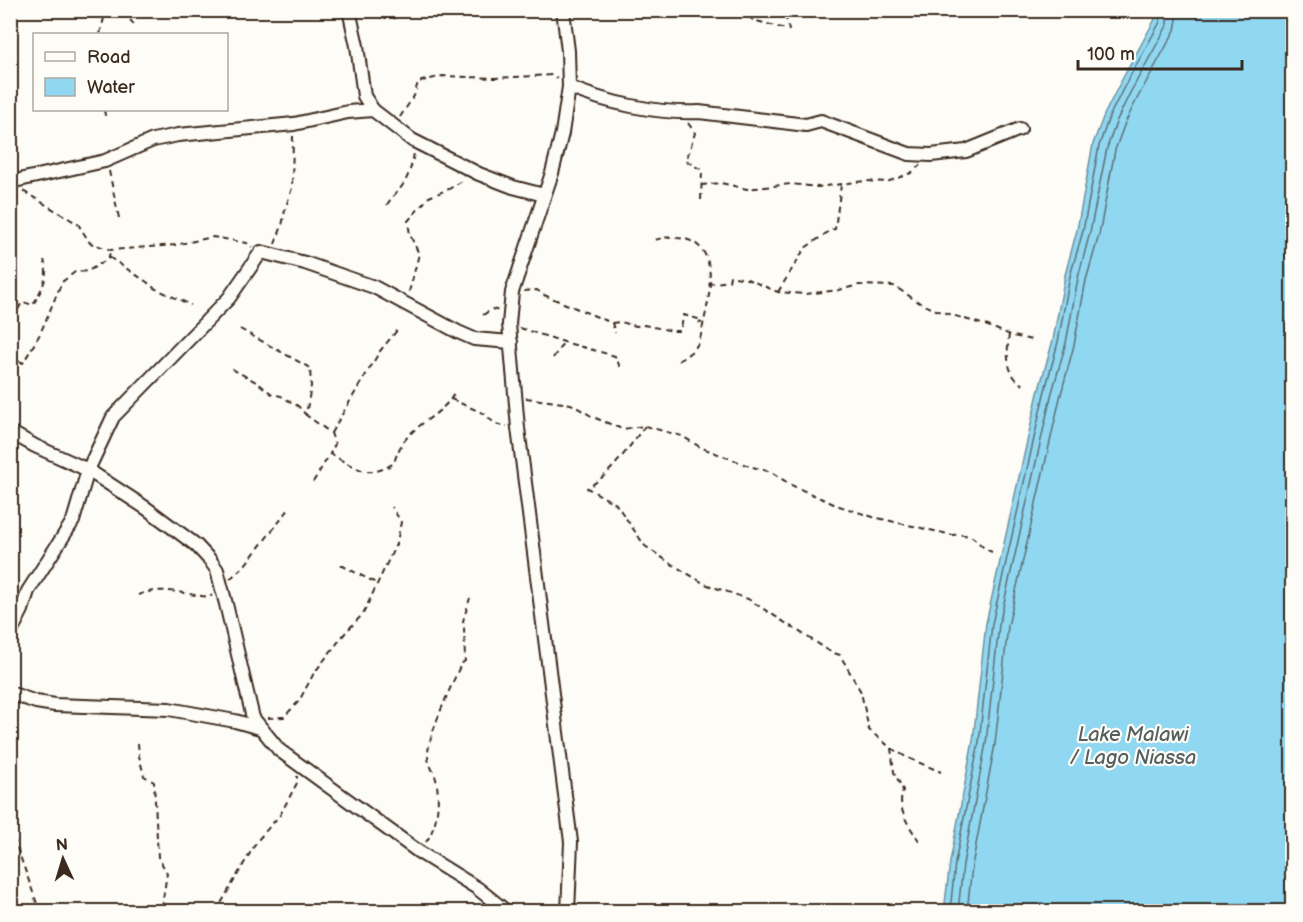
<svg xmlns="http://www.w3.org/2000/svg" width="1303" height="922" font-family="'Balsamiq Sans',sans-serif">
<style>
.water{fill:#90d7f2;stroke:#6e929d;stroke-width:1.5}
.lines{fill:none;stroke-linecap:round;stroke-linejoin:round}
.shore{stroke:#5d6f73;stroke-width:1.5}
.minor-casing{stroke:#3b2a1e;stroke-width:16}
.path{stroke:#3b2a1e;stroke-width:2;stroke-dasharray:6 4.5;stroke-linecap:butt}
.minor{stroke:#fdfcf7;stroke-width:12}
.labels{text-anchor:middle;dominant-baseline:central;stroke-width:4.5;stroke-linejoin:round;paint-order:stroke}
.water-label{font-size:20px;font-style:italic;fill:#545e5e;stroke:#fdfcf7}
</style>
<rect width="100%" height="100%" fill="#fdfcf7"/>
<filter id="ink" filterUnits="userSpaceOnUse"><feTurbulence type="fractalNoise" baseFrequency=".0167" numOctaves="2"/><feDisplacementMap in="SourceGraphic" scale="12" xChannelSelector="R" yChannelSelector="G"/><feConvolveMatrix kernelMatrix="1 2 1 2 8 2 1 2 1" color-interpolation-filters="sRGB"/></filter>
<g filter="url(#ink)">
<polygon class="water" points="1153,11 1292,11 1292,911 944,911 950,862 973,741 986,623 1038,393 1053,340 1065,275 1077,230 1093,144 1104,115 1118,87 1155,19"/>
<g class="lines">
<g class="shore">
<polyline points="950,912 955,863 979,742 992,624 1044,394 1058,342 1070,276 1083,231 1099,146 1109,117 1123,89 1160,22 1159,10"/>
<polyline points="958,912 963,864 986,743 999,625 1051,396 1066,343 1078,278 1090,232 1107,148 1117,120 1130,93 1167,26 1167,10"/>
<polyline points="967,912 972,866 995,744 1008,626 1060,398 1074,345 1086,280 1099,235 1115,150 1125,123 1138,97 1175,30 1177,20 1176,10"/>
</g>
<defs>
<g id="minor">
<polyline points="349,10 357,46 364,96 373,110 412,140 479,174 513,187 544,195"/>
<polyline points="563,10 568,51 569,87 562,133 552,173 512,292 509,324 518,428 571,842 568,912"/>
<path d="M569,87C606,103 658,114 699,112L806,125L821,121L909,154L931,155L966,151L1020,129"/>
<polyline points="10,182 105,161 153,140 178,135 294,124 348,112 373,110"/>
<polyline points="10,432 35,446 88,470 146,508 196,545 210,560 217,570 226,604 253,718 279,750 419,852 477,888 507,912"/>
<polyline points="10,634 22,610 28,591 73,521 88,470 113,417 229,298 261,252 305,263 374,287 458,332 474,339 511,342"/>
<polyline points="10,693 36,702 55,705 169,709 235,721 260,728"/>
</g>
</defs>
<use href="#minor" class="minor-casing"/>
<g class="path">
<polyline points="113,10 125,13 134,25"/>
<polyline points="740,10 753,20 789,30 784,10"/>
<polyline points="394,19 397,10"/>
<polyline points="100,34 106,10"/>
<polyline points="104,110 106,120"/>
<polyline points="400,117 414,96 418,82 443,76 494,78 553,75 557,78"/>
<polyline points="688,123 695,133 686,161 702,170 701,201"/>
<polyline points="109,171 119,218"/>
<polyline points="701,185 721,183 747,189 791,184 818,187 865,181 887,182 911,173 920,165"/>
<polyline points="23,191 78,224 90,243 111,250 175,245 213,237 247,243 252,247"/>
<path d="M387,205C391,198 394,195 399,190C408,180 412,165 414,153"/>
<path d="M655,240C664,237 669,237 678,238C720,241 711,292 704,321C702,329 701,341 695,348C691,353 682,358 677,362"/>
<polyline points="275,244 282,226 285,210 292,188 293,136"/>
<polyline points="109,257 147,282 154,288 191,305"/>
<polyline points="708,284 729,281 730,276 747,279 778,292 806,294 839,290 859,285 894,286 920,303 936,310 988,326 1013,336 1032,340"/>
<polyline points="524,291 537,290 544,295 612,323 615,333"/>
<polyline points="409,292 419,254 410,235 408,221 429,197 449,189 465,179"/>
<polyline points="778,292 805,248 831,230 835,229 841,185"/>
<polyline points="483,315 492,309 499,311"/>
<polyline points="612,323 621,322 636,326 644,325 673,331 680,331 684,315 698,319 697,322 702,323"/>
<polyline points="520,328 564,342 615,356 620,367"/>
<polyline points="240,329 310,368 311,386 306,415 331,433 335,444 330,454"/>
<path d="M1009,334C1007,353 1005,374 1023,385"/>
<path d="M10,340C16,327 13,313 23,302L33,305C41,290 50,277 44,260"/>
<polyline points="10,356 23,363 40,334 62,282 75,272 88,271 108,259 111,250"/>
<polyline points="553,358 563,343"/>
<polyline points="232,369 258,383 272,394 281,396 298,406 306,415"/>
<path d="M526,398L571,404L593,417L622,429L645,426L682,436L700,447L749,466L771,472L791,485L836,505L873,517L952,535C982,533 972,544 992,552"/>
<polyline points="451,399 485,414 495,424 507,426"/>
<path d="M645,426C627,449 613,473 587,488L616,504L645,546L670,563L705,584L748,599L831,652L840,655L861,692L869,730L891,748L894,772L903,790C896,811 910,827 922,845"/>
<polyline points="331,433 380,351 399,328"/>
<path d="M313,482L330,454C354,466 368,481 394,463C405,423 436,423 454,394"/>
<polyline points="341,565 376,583"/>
<polyline points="230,579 245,565 290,508"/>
<path d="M138,595C163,585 185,595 210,597L212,595"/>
<polyline points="268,718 284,717 299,701 314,673 346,632 363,614 397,542 401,522 392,507"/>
<polyline points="10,735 16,707"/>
<polyline points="138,743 139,756 144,776 154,782 158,857 167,873 161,912"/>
<polyline points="891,748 906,757 941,772"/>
<polyline points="10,828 40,912"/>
<path d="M426,842C438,825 440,799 436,779C434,771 428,764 428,757C426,739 453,682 461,664L465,661L464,627L463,621L470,598"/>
<polyline points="216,912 257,841 280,815 297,783 297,776"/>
</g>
<use href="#minor" class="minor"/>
</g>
</g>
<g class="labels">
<g class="water-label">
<text x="1133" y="735">Lake Malawi<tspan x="1133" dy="23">/ Lago Niassa</tspan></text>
</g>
</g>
<rect width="1303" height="922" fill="none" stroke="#fdfcf7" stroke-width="36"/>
<rect x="18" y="18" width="1267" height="886" fill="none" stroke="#3b2a1e" stroke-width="2" filter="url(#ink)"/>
<rect x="33" y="33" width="195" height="78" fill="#fdfcf7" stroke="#afa8a0" stroke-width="1.5"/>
<rect x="45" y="52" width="30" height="9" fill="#fdfcf7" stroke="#afa8a0" stroke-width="1.5"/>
<text x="87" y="63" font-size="18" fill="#3b2a1e">Road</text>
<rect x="45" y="78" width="30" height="18" fill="#90d7f2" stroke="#afa8a0" stroke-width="1.5"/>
<text x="87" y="93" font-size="18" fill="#3b2a1e">Water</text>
<g transform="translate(63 859) rotate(356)" stroke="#fdfcf7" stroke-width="4.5" paint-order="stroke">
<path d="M0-4.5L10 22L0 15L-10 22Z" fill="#3b2a1e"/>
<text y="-9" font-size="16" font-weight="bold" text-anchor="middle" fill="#3b2a1e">N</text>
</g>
<path d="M1078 60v9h164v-9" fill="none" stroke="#3b2a1e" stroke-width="3"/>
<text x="1087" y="60" font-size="18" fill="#3b2a1e" stroke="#fdfcf7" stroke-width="4.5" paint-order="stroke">100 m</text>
</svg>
